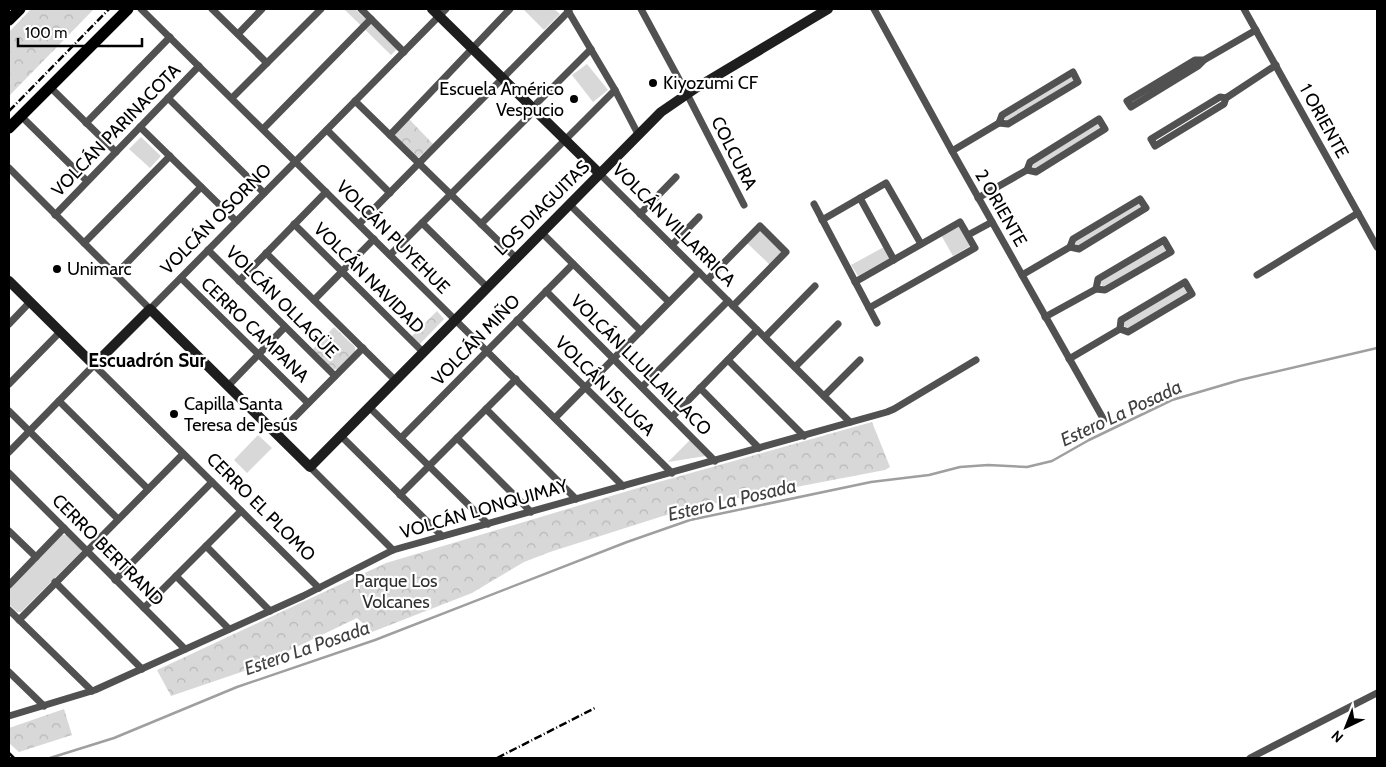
<svg xmlns="http://www.w3.org/2000/svg" width="1386" height="767" font-family="Cabin,sans-serif">
<style>
.grass{fill:#d8d8d8}
.park{fill:url(#park-crowns)}
.lines{fill:none;stroke-linecap:round;stroke-linejoin:round}
.stream{stroke:#9f9f9f;stroke-width:2.5}
.street{stroke:#515151;stroke-width:7}
.secondary{stroke:#1e1e1e;stroke-width:10}
.primary{stroke:#000;stroke-width:11}
.rail{stroke:#000;stroke-width:2.5;stroke-dasharray:8 2.5 1 2.5;stroke-linecap:butt}
.poi-dot{fill:#000;stroke:#fff;stroke-width:2}
.labels{text-anchor:middle;dominant-baseline:central;stroke-width:4.5;stroke-linejoin:round;paint-order:stroke}
.poi-label{font-size:18px;fill:#000;stroke:#fff;text-anchor:start}
.street-label{font-size:18px;fill:#000;stroke:#fff}
.park-label{font-size:18px;fill:#2f2f2f;stroke:#fff}
.neighbourhood-label{font-size:19px;font-weight:bold;fill:#000;stroke:#fff}
.water-label{font-size:19px;font-style:italic;fill:#404040;stroke:#fff}
</style>
<defs>
<pattern id="park-crowns" width="20" height="18" patternUnits="userSpaceOnUse" patternTransform="scale(1.25)"><rect width="20" height="18" fill="#d8d8d8"/><path d="M2 6a3 3 0 1 1 6 0M12 15a3 3 0 1 1 6 0" fill="none" stroke="#b8b8b8"/></pattern>
</defs>
<rect width="100%" height="100%" fill="#fff"/>
<g class="grass">
<polygon points="523,9 554,9 560,14 544,30"/>
<polygon points="587,64 608,90 593,102 572,75"/>
<polygon points="1073,72 1078,82 1008,124 1002,115"/>
<polygon points="1099,119 1105,129 1036,172 1030,162"/>
<polygon points="141,137 161,156 150,168 129,149"/>
<polygon points="1140,199 1146,208 1079,249 1073,239"/>
<polygon points="958,225 970,246 953,256 941,235"/>
<polygon points="760,230 782,252 770,265 747,243"/>
<polygon points="1164,240 1171,252 1105,290 1098,279"/>
<polygon points="884,247 890,258 858,276 851,265"/>
<polygon points="1185,282 1192,294 1128,332 1121,320"/>
<polygon points="258,435 272,448 247,473 234,460"/>
<polygon points="690,440 706,456 668,462"/>
<polygon points="62,535 67,535 81,549 81,552 21,612 17,612 9,604 9,590"/>
</g>
<g class="park">
<polygon points="31,9 94,9 9,96 9,32"/>
<polygon points="344,9 355,9 397,49 391,55"/>
<polygon points="409,119 433,144 419,157 416,157 395,136 396,133"/>
<polygon points="437,311 444,319 419,345 411,337"/>
<polygon points="334,327 355,347 355,353 338,369 331,370 312,350"/>
<polygon points="872,422 890,467 885,470 733,499 663,516 550,552 524,562 472,593 372,632 357,618 253,668 171,696 157,670 386,563 648,485"/>
<polygon points="64,709 72,735 19,752 9,743 9,728"/>
</g>
<g class="lines">
<polyline class="stream" points="50,758 114,738 237,687 375,640 627,542 690,520 871,482 929,475 960,467 988,465 1027,467 1052,461 1089,440 1172,400 1240,380 1377,348"/>
<g class="street">
<polyline points="141,9 623,486"/>
<polyline points="212,9 267,63"/>
<polyline points="361,9 404,52"/>
<polyline points="567,9 615,90 638,134"/>
<polyline points="641,9 687,94 744,205"/>
<polyline points="874,9 952,151 1104,420"/>
<polyline points="1244,9 1377,247"/>
<polyline points="238,34 262,9"/>
<polyline points="1204,60 1195,60 1127,101 1131,107 1198,66 1204,60 1256,30"/>
<polygon points="1073,72 1078,82 1008,124 999,123 1002,115"/>
<polyline points="50,87 116,152"/>
<polyline points="168,98 264,193"/>
<polyline points="232,98 321,9"/>
<polyline points="1226,98 1224,104 1155,146 1151,139 1220,97 1226,98 1276,65"/>
<polyline points="355,101 516,258"/>
<polyline points="21,116 87,181"/>
<polygon points="1099,119 1105,129 1036,172 1027,170 1030,162"/>
<polyline points="86,123 170,37"/>
<polyline points="140,127 236,221"/>
<polyline points="263,129 371,19"/>
<polyline points="327,130 390,193"/>
<polyline points="390,135 510,9"/>
<polyline points="952,151 999,123"/>
<polyline points="9,168 150,309 446,9"/>
<polyline points="599,173 850,422"/>
<polyline points="860,198 894,260"/>
<polyline points="978,198 1027,170"/>
<polygon points="1140,199 1146,208 1079,249 1070,247 1073,239"/>
<polyline points="569,204 669,302"/>
<polyline points="814,204 877,323"/>
<polyline points="640,214 676,177"/>
<polyline points="55,215 199,66"/>
<polyline points="822,220 886,183 921,244"/>
<polyline points="422,223 487,287"/>
<polyline points="294,224 423,352"/>
<polyline points="359,224 569,11"/>
<polyline points="481,224 615,90"/>
<polyline points="541,232 641,331"/>
<polyline points="968,235 992,222"/>
<polygon points="1164,240 1171,252 1105,290 1096,289 1098,279"/>
<polyline points="84,243 170,156"/>
<polyline points="672,245 699,217"/>
<polyline points="208,250 335,376"/>
<polyline points="266,253 395,380"/>
<polyline points="390,255 529,116 537,103 591,49"/>
<polyline points="115,275 201,187"/>
<polyline points="1022,275 1070,247"/>
<polyline points="1257,275 1358,213"/>
<polyline points="181,278 308,403"/>
<polyline points="707,280 760,226 786,252 733,306"/>
<polyline points="239,281 326,192"/>
<polyline points="855,282 960,222 975,248 869,308"/>
<polygon points="1185,282 1192,294 1128,332 1120,329 1121,320"/>
<polyline points="546,291 715,461"/>
<polyline points="314,300 374,239"/>
<polyline points="1045,317 1096,289"/>
<polyline points="517,320 672,473"/>
<polyline points="9,324 30,302"/>
<polyline points="765,337 815,286"/>
<polyline points="1069,359 1120,329"/>
<polyline points="728,360 804,436"/>
<polyline points="795,367 838,324"/>
<polyline points="9,384 60,332"/>
<polyline points="228,386 285,327"/>
<polyline points="642,387 728,301"/>
<polyline points="700,388 759,448"/>
<polyline points="824,396 860,360"/>
<polyline points="59,401 148,489"/>
<polyline points="369,407 488,524"/>
<polyline points="486,409 576,499"/>
<polyline points="9,411 118,519"/>
<polyline points="672,417 757,330"/>
<polyline points="555,418 699,272"/>
<polyline points="277,435 363,348"/>
<polyline points="341,436 442,536"/>
<polyline points="401,438 573,264"/>
<polyline points="457,438 531,512"/>
<polyline points="9,452 94,365 319,588"/>
<polyline points="310,467 393,550"/>
<polyline points="9,473 185,649"/>
<polyline points="400,495 516,379"/>
<polyline points="9,531 36,557"/>
<polyline points="206,546 270,611"/>
<polyline points="176,576 229,629"/>
<polyline points="115,580 212,482"/>
<polyline points="55,582 142,669"/>
<polyline points="9,585 64,528"/>
<polyline points="144,608 241,511"/>
<polyline points="9,610 92,691"/>
<polyline points="19,620 183,454"/>
<polyline points="9,672 44,706"/>
<polyline points="9,716 95,690 303,596 393,550 887,412 894,409 976,360"/>
<polyline points="1250,758 1377,693"/>
</g>
<g class="secondary">
<polyline points="432,9 599,173"/>
<polyline points="9,281 94,365 150,309 310,467 661,112 696,88 828,9"/>
</g>
<g class="primary">
<polyline points="9,20 20,9"/>
<polyline points="9,128 128,9"/>
</g>
<g class="rail">
<polyline points="9,111 109,9"/>
<polyline points="9,753 14,758"/>
<polyline points="497,758 595,708"/>
</g>
</g>
<g class="poi-dot">
<circle cx="653" cy="83" r="5"/>
<circle cx="574" cy="99" r="5"/>
<circle cx="57" cy="269" r="5"/>
<circle cx="174" cy="414" r="5"/>
</g>
<g class="labels">
<g class="poi-label">
<text x="663" y="83">Kiyozumi CF</text>
<text x="564" y="89" text-anchor="end">Escuela Américo<tspan x="564" dy="21">Vespucio</tspan></text>
<text x="67" y="269">Unimarc</text>
<text x="184" y="404">Capilla Santa<tspan x="184" dy="21">Teresa de Jesús</tspan></text>
</g>
<g class="street-label">
<text transform="translate(1324 121) rotate(61)">1 ORIENTE</text>
<text transform="translate(116 130) rotate(-46)">VOLCÁN PARINACOTA</text>
<text transform="translate(734 153) rotate(63)">COLCURA</text>
<text transform="translate(542 208) rotate(-45)">LOS DIAGUITAS</text>
<text transform="translate(1001 208) rotate(60)">2 ORIENTE</text>
<text transform="translate(216 219) rotate(-45)">VOLCÁN OSORNO</text>
<text transform="translate(674 225) rotate(45)">VOLCÁN VILLARRICA</text>
<text transform="translate(393 237) rotate(45)">VOLCÁN PUYEHUE</text>
<text transform="translate(369 278) rotate(45)">VOLCÁN NAVIDAD</text>
<text transform="translate(282 302) rotate(45)">VOLCÁN OLLAGÜE</text>
<text transform="translate(255 330) rotate(44)">CERRO CAMPANA</text>
<text transform="translate(476 340) rotate(-46)">VOLCÁN MIÑO</text>
<text transform="translate(641 365) rotate(45)">VOLCÁN LLULLAILLACO</text>
<text transform="translate(605 386) rotate(45)">VOLCÁN ISLUGA</text>
<text transform="translate(261 507) rotate(45)">CERRO EL PLOMO</text>
<text transform="translate(484 509) rotate(-16)">VOLCÁN LONQUIMAY</text>
<text transform="translate(108 550) rotate(45)">CERRO BERTRAND</text>
</g>
<g class="park-label">
<text x="396" y="581">Parque Los<tspan x="396" dy="21">Volcanes</tspan></text>
</g>
<g class="neighbourhood-label">
<text x="147" y="360">Escuadrón Sur</text>
</g>
<g class="water-label">
<text transform="translate(1121 413) rotate(-25)">Estero La Posada</text>
<text transform="translate(732 500) rotate(-13)">Estero La Posada</text>
<text transform="translate(307 648) rotate(-19)">Estero La Posada</text>
</g>
</g>
<rect width="1386" height="767" fill="none" stroke="#000000" stroke-width="20"/>
<g transform="translate(1346 727) rotate(223)" stroke="#ffffff" stroke-width="4" paint-order="stroke">
<path d="M0-4L9 19L0 12L-9 19Z" fill="#000000"/>
<text y="-8" font-size="14" font-weight="bold" text-anchor="middle" fill="#000000">N</text>
</g>
<path d="M18 38v8h124v-8" fill="none" stroke="#000000" stroke-width="2.5"/>
<text x="25" y="38" font-size="15" fill="#000000" stroke="#ffffff" stroke-width="4" paint-order="stroke">100 m</text>
</svg>
